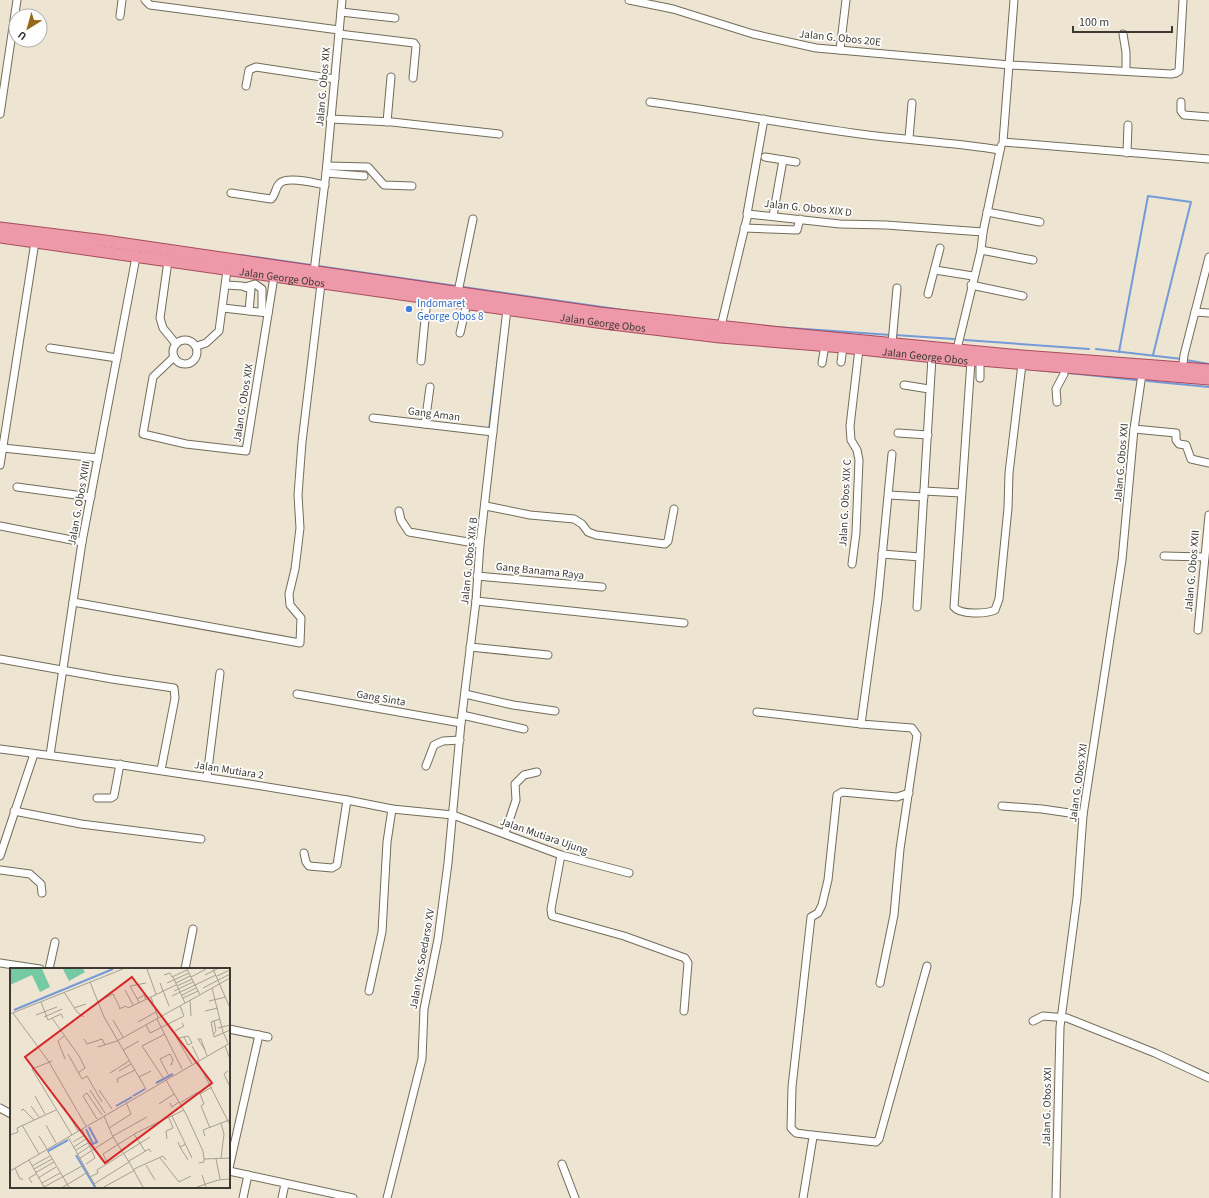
<svg xmlns="http://www.w3.org/2000/svg" width="1209" height="1198" font-family="'Source Sans 3',sans-serif">
<style>
.lines{fill:none;stroke-linecap:round;stroke-linejoin:round}
.stream{stroke:#749bd7;stroke-width:2}
.minor-casing{stroke:#736c5b;stroke-width:9}
.primary-casing{stroke:#a84b5b;stroke-width:13}
.minor{stroke:#fff;stroke-width:7}
.primary{stroke:#e9a;stroke-width:11}
.shop-dot{fill:#3f7fe0;stroke:#fff;stroke-width:1.5}
.labels{text-anchor:middle;dominant-baseline:central;stroke-width:3.5;stroke-linejoin:round;paint-order:stroke}
.street-label{font-size:11px;fill:#3c3932;stroke:#fff}
.shop-label{font-size:11px;fill:#366cbe;stroke:#fff;text-anchor:start}
.inset-river{fill:none;stroke:#749bd7;stroke-width:2}
.inset-road{fill:none;stroke:#a6a092;stroke-width:1}
.view{fill:#d62828;fill-opacity:0.15;stroke:#d62828;stroke-width:2}
.inset-edge{fill:none;stroke:#3c3932;stroke-width:2}
</style>
<rect width="100%" height="100%" fill="#ede5d2"/>
<g class="lines">
<g class="stream">
<polyline points="241,255 644,313"/>
<polyline points="776,327 891,335"/>
<polyline points="895,335 954,339"/>
<polyline points="965,340 1089,349"/>
<polyline points="1096,349 1182,359"/>
<polyline points="1119,352 1148,196 1191,202 1153,355"/>
<polyline points="1186,360 1209,364"/>
<polyline points="1036,370 1059,372"/>
<polyline points="1069,373 1136,380"/>
<polyline points="1147,381 1209,387"/>
<polyline points="489,429 501,334"/>
</g>
<defs>
<g id="minor">
<polyline points="145,0 150,5 339,30"/>
<polyline points="629,0 673,9 753,34 816,48 1010,65 1171,74 1176,73 1179,71 1183,0"/>
<polyline points="1014,0 1003,142 1209,159"/>
<polyline points="341,12 395,18"/>
<polyline points="120,16 122,0"/>
<polyline points="339,34 414,43 416,46 413,78"/>
<polyline points="1123,34 1126,52 1126,71"/>
<polyline points="840,50 846,0"/>
<polyline points="246,86 249,70 256,67 335,79"/>
<path d="M650,102C726,112 801,127 876,136C918,141 959,143 1000,150"/>
<polyline points="1181,102 1181,111 1184,115 1209,117"/>
<polyline points="0,114 17,0"/>
<polyline points="330,119 392,122 499,134"/>
<polyline points="387,122 391,77"/>
<polyline points="909,138 912,103"/>
<polyline points="1127,153 1128,125"/>
<polyline points="765,157 796,162"/>
<polyline points="327,166 368,167 384,185 412,186"/>
<polyline points="326,173 364,176"/>
<path d="M231,193L271,199C276,195 275,187 280,183C288,176 315,183 325,185"/>
<polyline points="987,212 1040,222"/>
<polyline points="747,214 764,119"/>
<polyline points="773,216 783,160"/>
<polyline points="744,228 797,230 800,219"/>
<polyline points="981,250 1033,260"/>
<polyline points="168,261 160,318 163,328 176,344"/>
<polyline points="935,270 973,276"/>
<polyline points="314,272 326,173 342,0"/>
<polyline points="226,285 242,286 251,289 249,311"/>
<polyline points="971,285 1023,296"/>
<polyline points="245,287 255,284 262,289 262,312"/>
<polyline points="458,292 473,219"/>
<polyline points="928,294 940,248"/>
<polyline points="223,308 268,313"/>
<polyline points="1195,312 1209,313"/>
<polyline points="721,326 748,214 840,224 886,225 983,232"/>
<polyline points="460,333 467,303"/>
<circle cx="185" cy="352" r="12"/>
<polyline points="892,343 897,288"/>
<polyline points="197,346 206,343 219,331 227,270"/>
<polyline points="50,348 117,358"/>
<polyline points="957,349 981,250 983,232 1001,146"/>
<polyline points="174,357 153,377 143,434 186,444 246,451 274,277"/>
<polyline points="421,361 427,298"/>
<path d="M971,361L954,607C960,615 986,614 995,610L999,599L1008,508L1009,473L1022,364"/>
<polyline points="841,362 843,347"/>
<polyline points="822,363 825,345"/>
<polyline points="1182,372 1184,355 1209,257"/>
<polyline points="980,378 980,360"/>
<polyline points="904,385 929,389"/>
<polyline points="1057,402 1056,389 1064,374 1064,367"/>
<polyline points="373,418 493,432"/>
<polyline points="425,424 430,387"/>
<polyline points="1134,429 1176,433 1176,440 1179,444 1186,445 1191,459 1209,463"/>
<polyline points="898,433 928,435"/>
<polyline points="3,448 98,458"/>
<polyline points="0,465 35,242"/>
<polyline points="17,487 91,497"/>
<polyline points="924,491 961,493"/>
<polyline points="889,495 924,497"/>
<polyline points="486,506 530,515 574,519 582,524 588,532 596,535 665,544 668,541 674,509"/>
<polyline points="399,511 401,520 409,532 480,544"/>
<polyline points="0,526 82,542"/>
<polyline points="882,554 920,557"/>
<polyline points="1164,556 1204,557"/>
<polyline points="852,564 856,533 859,460 857,450 851,440 850,426 859,349"/>
<polyline points="477,576 602,587"/>
<polyline points="476,601 684,623"/>
<polyline points="73,602 300,643 301,618 290,605 289,594 295,569 300,528 298,495 302,442 321,284"/>
<polyline points="917,607 932,357"/>
<polyline points="1198,630 1209,515"/>
<polyline points="470,647 548,655"/>
<polyline points="0,659 112,679 174,688 175,698 161,770"/>
<polyline points="297,694 461,723"/>
<polyline points="465,694 513,705 555,711"/>
<polyline points="757,712 861,724"/>
<polyline points="462,715 524,729"/>
<polyline points="0,749 122,765 243,783 347,800 392,809 453,815 561,855 629,873"/>
<polyline points="50,755 82,542 136,257"/>
<polyline points="426,766 434,745 443,741 460,740"/>
<polyline points="207,777 220,673"/>
<polyline points="97,798 111,798 114,796 120,764"/>
<polyline points="1002,806 1042,809 1083,815"/>
<polyline points="14,811 81,824 201,839"/>
<polyline points="505,833 516,800 515,784 524,775 537,772"/>
<polyline points="304,853 306,862 309,866 332,868 337,865 347,800"/>
<polyline points="561,855 551,909 552,916 624,936 685,958 688,963 684,1011"/>
<polyline points="0,856 34,754"/>
<polyline points="0,870 30,874 41,884 42,893"/>
<polyline points="0,963 40,969"/>
<polyline points="49,969 55,942"/>
<polyline points="185,969 193,929"/>
<polyline points="880,983 894,915 900,849 917,735 912,728 861,724 878,599 892,454"/>
<polyline points="369,991 382,932 387,842 392,809"/>
<polyline points="1033,1021 1043,1016 1067,1018 1155,1053 1209,1078"/>
<polyline points="229,1029 268,1037"/>
<polyline points="0,1108 11,1114"/>
<polyline points="812,1135 876,1142 879,1139 927,966"/>
<polyline points="562,1164 575,1198"/>
<polyline points="229,1168 259,1035"/>
<polyline points="229,1171 353,1198"/>
<polyline points="243,1198 248,1175"/>
<polyline points="282,1198 285,1184"/>
<polyline points="387,1198 422,1059 424,1009 438,939 448,863 461,723 476,601 480,544 507,309"/>
<polyline points="803,1198 813,1137 811,1135 796,1133 791,1128 792,1087 811,917 818,913 822,905 828,880 837,795 842,792 897,797 909,793"/>
<polyline points="1056,1198 1060,1027 1077,898 1083,815 1122,560 1134,429 1142,374"/>
</g>
<g id="primary">
<polyline points="0,228 105,241 599,313 781,333 1010,355 1209,370"/>
<path id="s1" d="M0,237L604,323L720,337L843,347L971,361L980,360L1209,379"/>
</g>
</defs>
<use href="#minor" class="minor-casing"/>
<use href="#primary" class="primary-casing"/>
<use href="#minor" class="minor"/>
<use href="#primary" class="primary"/>
</g>
<circle class="shop-dot" cx="409" cy="309" r="4"/>
<g class="labels">
<g class="street-label">
<text transform="translate(840 38) rotate(6)">Jalan G. Obos 20E</text>
<text transform="translate(323 87) rotate(-85)">Jalan G. Obos XIX</text>
<text transform="translate(808 208) rotate(6)">Jalan G. Obos XIX D</text>
<text stroke="none"><textPath href="#s1" startOffset="285">Jalan George Obos</textPath></text>
<text stroke="none"><textPath href="#s1" startOffset="609">Jalan George Obos</textPath></text>
<text stroke="none"><textPath href="#s1" startOffset="933">Jalan George Obos</textPath></text>
<text transform="translate(243 403) rotate(-81)">Jalan G. Obos XIX</text>
<text transform="translate(434 414) rotate(7)">Gang Aman</text>
<text transform="translate(1121 463) rotate(-85)">Jalan G. Obos XXI</text>
<text transform="translate(79 503) rotate(-80)">Jalan G. Obos XVIII</text>
<text transform="translate(845 503) rotate(-87)">Jalan G. Obos XIX C</text>
<text transform="translate(469 561) rotate(-84)">Jalan G. Obos XIX B</text>
<text transform="translate(540 571) rotate(6)">Gang Banama Raya</text>
<text transform="translate(1192 571) rotate(-85)">Jalan G. Obos XXII</text>
<text transform="translate(381 698) rotate(10)">Gang Sinta</text>
<text transform="translate(229 770) rotate(9)">Jalan Mutiara 2</text>
<text transform="translate(1078 783) rotate(-82)">Jalan G. Obos XXI</text>
<text transform="translate(544 836) rotate(19)">Jalan Mutiara Ujung</text>
<text transform="translate(422 959) rotate(-80)">Jalan Yos Soedarso XV</text>
<text transform="translate(1047 1107) rotate(-89)">Jalan G. Obos XXI</text>
</g>
<g class="shop-label">
<text x="417" y="303">Indomaret<tspan x="417" dy="13">George Obos 8</tspan></text>
</g>
</g>
<g transform="translate(10 968)">
<rect width="220" height="220" fill="#ede5d2"/>
<path d="M0,1H32L40,19L30,24L22,7L0,17ZM53,1H73L75,4L59,13Z" fill="#75c9a3"/>
<path class="inset-river" d="M4,42L103,1M146,115L163,106M123,128L135,121M106,138L122,129M76,161L83,176L87,174L79,159M38,183L58,172M66,187L85,219"/>
<path class="inset-road" d="M137,1L146,26M177,1L190,27M203,1L220,40M154,7L160,5L162,9L177,2M195,7L207,1M207,8L220,2M163,9L175,35M181,9L196,1M80,14L94,49L136,121M150,15L159,38M157,15L179,5M166,15L180,8M167,18L182,11M193,20L220,6M202,20L213,64L218,75M115,22L123,37M164,23L183,14M54,24L67,44L74,49M172,27L186,20M162,28L206,7M141,29L148,50M173,30L188,23M127,31L134,27L136,31M180,32L181,48M199,33L216,29M31,34L38,52L51,46L53,50M87,34L103,26L110,40M129,34L120,18L136,15M64,40L76,36M109,41L116,38L118,40L166,17M195,43L208,40M3,45L39,94L76,158M0,46L113,1M26,47L47,39M34,49L52,41M42,50L69,88L75,100L68,105M147,51L172,101M210,51L201,54L204,69L220,62M103,52L113,69M128,54L146,44M136,57L140,65L174,48L170,38M161,60L182,96M208,60L220,57M165,63L174,58L172,55M204,66L206,63L204,53M54,68L48,73L55,91M169,70L178,68L182,75L178,77L174,69M74,71L77,76L92,71L95,77M182,78L189,92M215,78L220,91M88,79L107,73L220,10M113,82L129,73M195,82L188,71H191L197,88M58,86L72,111L77,108L92,134M42,93L22,101L62,167M188,94L220,157M109,103L121,96M218,103L214,106L219,117M100,105L119,93M159,108L150,91L160,86L163,92L161,97L162,95M129,109L141,103M154,111L132,78L155,66M156,112L176,146L193,183L194,191M108,115L107,111L125,102M80,122L95,145M89,122L102,141M190,126L194,136L191,138L200,160M190,126L202,119M25,128L35,146M160,135L162,139L169,134M170,135L188,124L190,126M149,136L164,126M21,138L29,149M54,139L68,163M11,143L13,141L24,152M94,148L103,169M162,148L182,190M87,151L73,128L75,126L77,125L92,147M12,157L29,186M36,157L46,175M99,160L121,146L116,134M72,161L85,190L76,196M124,166L135,183M0,167L8,164L7,160L46,142M29,168L37,181M103,168L137,149M195,168L193,162L219,152M58,169L86,219M157,171L156,163L163,160L159,150M63,174L75,167M168,174L170,179L176,176M220,176V208M64,179L77,170M170,179L178,192M37,182L59,219M66,182L78,175M68,186L80,178M70,190L103,169L119,194L84,216M150,190L169,214L181,208M211,190L214,166L211,155M206,191L210,211M19,192L34,219M119,193L139,181L141,184M119,194L133,219M189,195L194,194V191L220,190M98,196L93,186L126,165L174,142M136,197L145,212M22,198L40,188M5,200L10,211H13M24,201L42,191M124,201L153,188L156,192M0,203L220,75M25,205L44,194M192,207L196,219M80,209L88,205L87,202L140,169M28,210L46,199M22,215L19,210L26,206M32,215L50,205M34,219L74,197M53,219L78,204M94,219L125,202M187,219L208,212L220,211"/>
<path class="view" d="M122,9L202,115L95,195L15,89Z"/>
<rect width="220" height="220" class="inset-edge"/>
</g>
<g transform="translate(28 28) rotate(217)"><circle r="19" fill="#ffffff" stroke="#b1b0ad"/>
<path d="M0-3L7 15L0 10L-7 15Z" fill="#966917"/>
<text y="-6" font-size="11" font-weight="bold" text-anchor="middle" fill="#3c3932">U</text>
</g>
<path d="M1073 26v6h99v-6" fill="none" stroke="#3c3932" stroke-width="2"/>
<text x="1079" y="26" font-size="12" fill="#3c3932" stroke="#ffffff" stroke-width="3" paint-order="stroke">100 m</text>
</svg>
